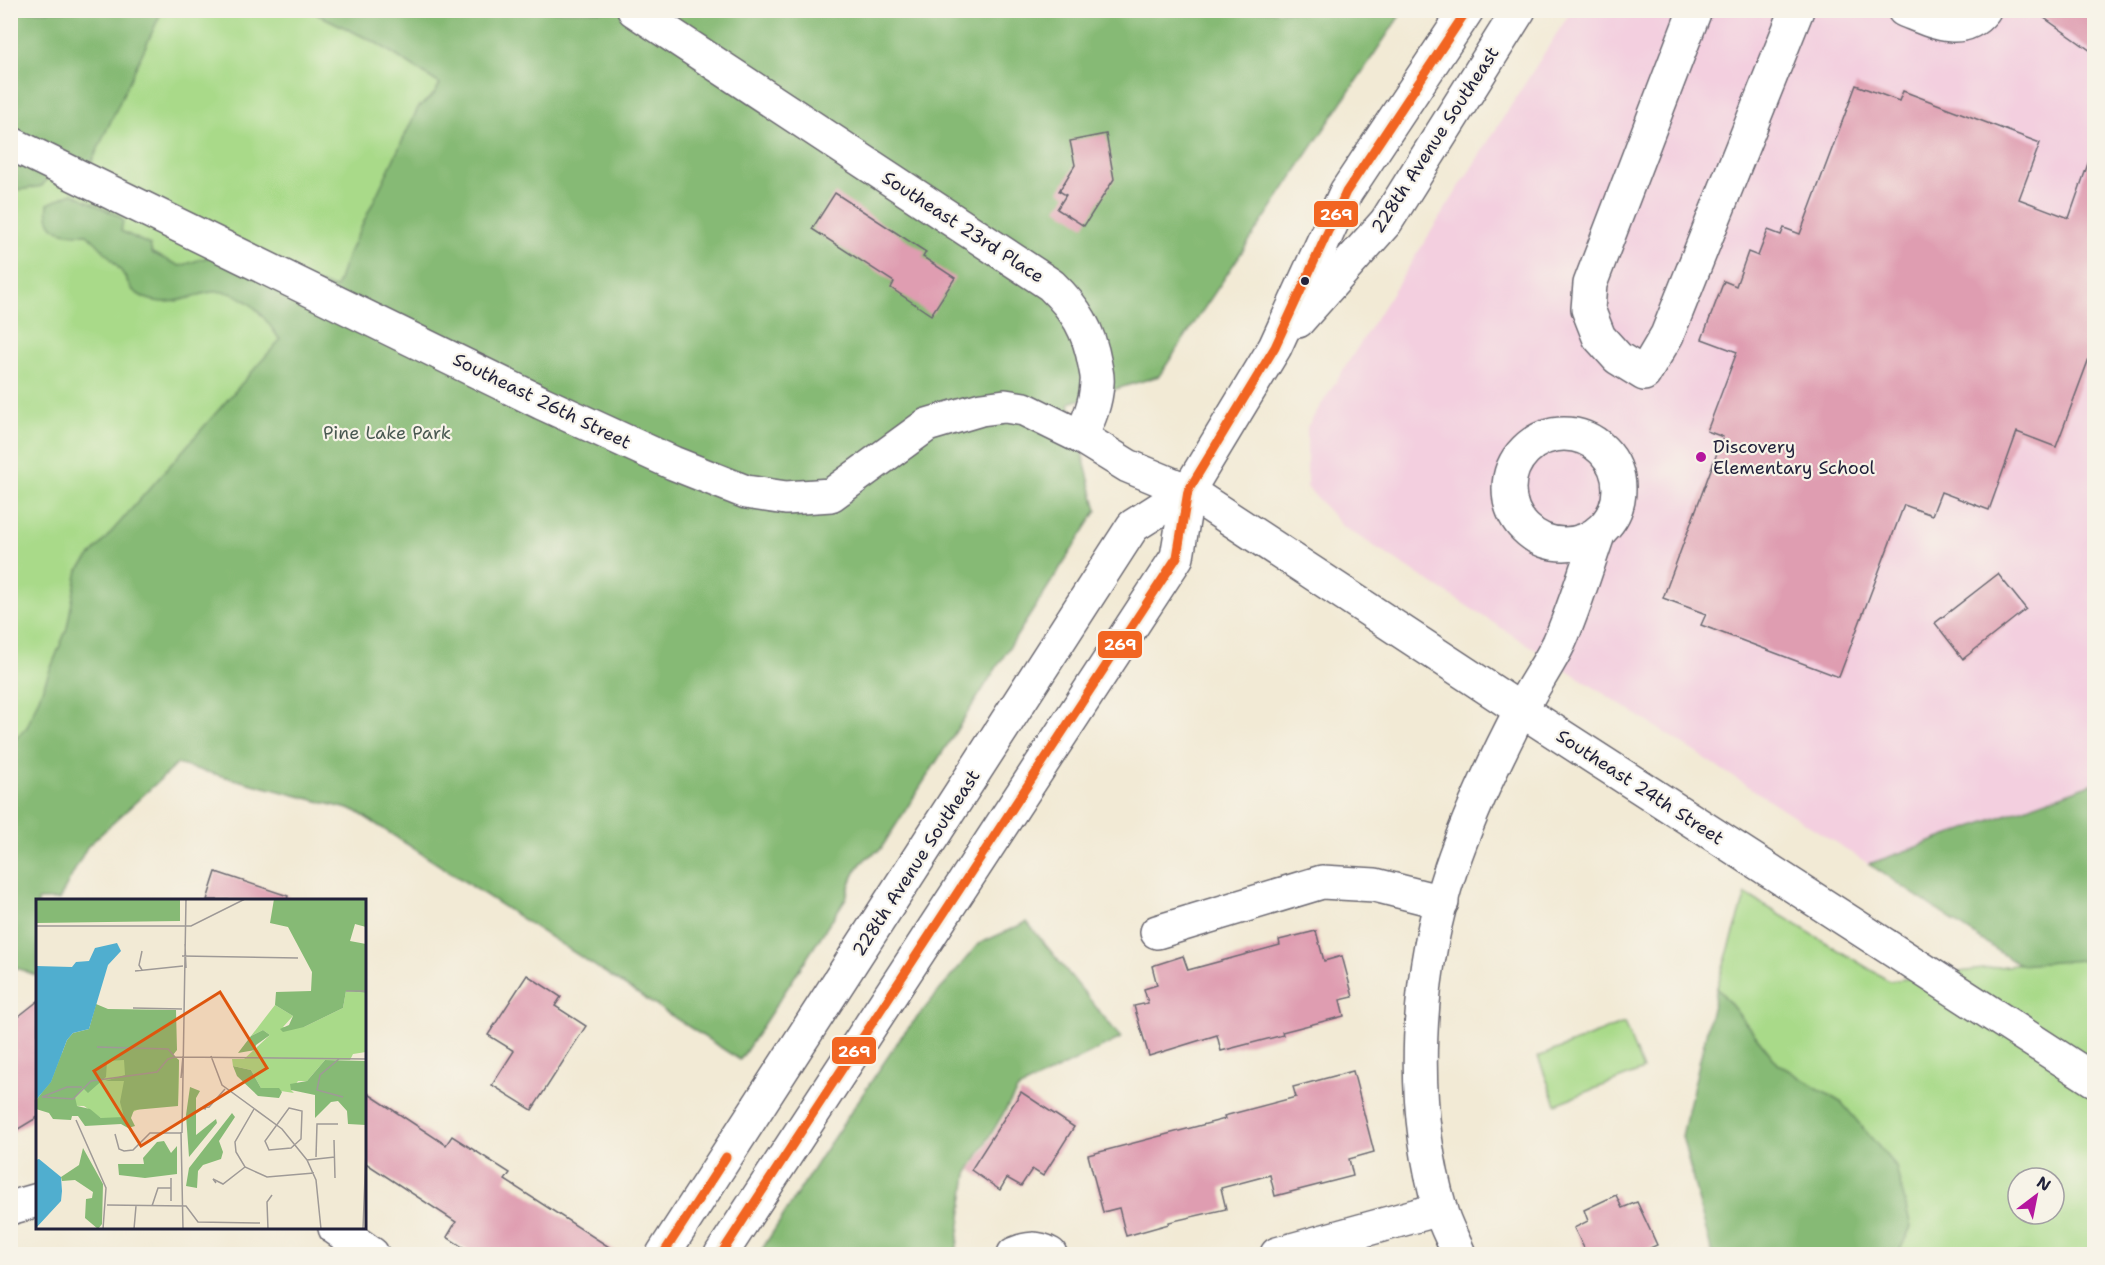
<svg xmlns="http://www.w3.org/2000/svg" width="2105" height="1265" font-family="'Shantell Sans',sans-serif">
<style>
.built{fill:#f3cfdf}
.green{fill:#a9da89;stroke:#667e62;stroke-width:1.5;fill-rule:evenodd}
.forest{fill:#86ba75;stroke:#546e58;stroke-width:1.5}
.building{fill:#df9db1}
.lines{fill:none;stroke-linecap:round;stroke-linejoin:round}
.minor-casing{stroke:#6b6871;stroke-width:36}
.major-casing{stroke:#6b6871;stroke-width:36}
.minor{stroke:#fff;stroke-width:33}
.major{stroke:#fff;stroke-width:33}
.bus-1-casing{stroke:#f7f3e8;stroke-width:14}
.bus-1{stroke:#f26522;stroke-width:9}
.bus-dot{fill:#22223b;stroke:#f7f3e8;stroke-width:2}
.poi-dot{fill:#b5179e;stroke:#f7f3e8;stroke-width:2}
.labels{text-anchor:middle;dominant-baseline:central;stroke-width:4.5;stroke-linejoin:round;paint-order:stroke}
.street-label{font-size:18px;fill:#22223b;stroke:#f7f3e8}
.park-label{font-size:18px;fill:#4a5952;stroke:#f7f3e8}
.poi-label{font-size:18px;fill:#22223b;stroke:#f7f3e8;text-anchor:start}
.inset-road{fill:none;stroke:#9f9a97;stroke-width:1.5}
.view{fill:#de560e;fill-opacity:0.15;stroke:#de560e;stroke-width:3}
.inset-edge{fill:none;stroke:#22223b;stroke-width:3}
.line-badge{stroke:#f7f3e8;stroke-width:2}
.badge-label{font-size:16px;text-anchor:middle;font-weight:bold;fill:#fff}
</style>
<rect width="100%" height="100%" fill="#f7f3e8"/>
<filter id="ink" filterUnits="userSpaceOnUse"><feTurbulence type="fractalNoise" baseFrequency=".0167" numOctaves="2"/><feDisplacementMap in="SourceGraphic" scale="12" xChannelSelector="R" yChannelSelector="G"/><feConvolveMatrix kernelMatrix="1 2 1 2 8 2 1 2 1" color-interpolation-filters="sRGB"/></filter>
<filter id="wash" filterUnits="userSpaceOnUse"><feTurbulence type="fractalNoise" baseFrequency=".008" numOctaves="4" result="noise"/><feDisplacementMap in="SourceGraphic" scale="24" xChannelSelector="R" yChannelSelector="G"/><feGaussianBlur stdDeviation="1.35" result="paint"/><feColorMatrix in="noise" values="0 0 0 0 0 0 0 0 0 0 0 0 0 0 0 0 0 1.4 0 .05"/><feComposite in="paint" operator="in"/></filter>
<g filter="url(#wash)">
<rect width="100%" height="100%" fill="#f2ead5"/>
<polygon class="built" points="1571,11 2094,11 2094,783 1869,864 1341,525 1307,487 1307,427"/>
<g class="green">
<path d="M11,11H437L1097,510L880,850C858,859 851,877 846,898L740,1060L356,811L177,764L11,783Z"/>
<path d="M1746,894L1889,981L2045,961L2094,959V1254H1898L1911,1227L1842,1103L1778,1064L1717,987ZM2018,1178H2054V1214H2018Z"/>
<polygon points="1624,1023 1643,1070 1556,1104 1538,1057"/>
</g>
<g class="forest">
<polygon points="10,11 162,11 90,166 64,155 42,186 20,190 11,185"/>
<path d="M311,11H1403L1159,376L1069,403L1097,510L880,850C858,859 851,877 846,898L740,1060L356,811L177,764L87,847L59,900H38V976L11,966L10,783H14L11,778V743L27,727L67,628L78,570L280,340C265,317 243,287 212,292C202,293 192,298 181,300C169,303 157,303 145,298C125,288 132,285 121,271C111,258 99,245 87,234C65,235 44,232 48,204L72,193L119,216L123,221L121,231L150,245L152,253L180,266L211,256L336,288L347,257L418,108L434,94L440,84L378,44Z"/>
<polygon points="2094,783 2094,959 2019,965 1869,864"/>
<polygon points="1027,922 1121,1038 1018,1089 967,1174 956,1254 759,1254 820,1158 901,1037 978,944"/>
<polygon points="1717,987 1778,1064 1842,1103 1896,1167 1911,1227 1898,1254 1712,1254 1682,1136"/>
</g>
<g id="blocks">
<g class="building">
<polygon points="2033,10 2094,10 2094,53"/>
<polygon points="1856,85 1899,101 1903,91 2040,143 2019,199 2069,218 2091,155 2094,155 2094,345 2056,447 2017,432 1989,510 1941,492 1932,515 1904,505 1839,677 1701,625 1706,614 1663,598 1723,437 1707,431 1737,352 1702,339 1724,281 1736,286 1748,252 1758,256 1768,230 1781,235 1784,228 1800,234"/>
<polygon points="1106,134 1114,179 1084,226 1057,209 1066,195 1059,191 1075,165 1070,141"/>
<polygon points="835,193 926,252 923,257 955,278 931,315 891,288 894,282 812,229"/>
<polygon points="1998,574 2026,609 1963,659 1935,623"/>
<polygon points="216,872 288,896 287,900 207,900"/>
<polygon points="1316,931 1324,961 1342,956 1353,997 1340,1000 1344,1016 1282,1032 1283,1035 1221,1051 1217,1035 1149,1056 1134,1006 1148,1003 1144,989 1157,985 1152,966 1183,956 1188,970 1280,945 1279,940"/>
<polygon points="527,975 561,997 555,1006 586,1026 532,1110 492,1085 514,1051 488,1035"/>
<polygon points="38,1001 38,1117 10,1134 10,1023"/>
<polygon points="1353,1071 1374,1152 1349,1159 1353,1176 1275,1196 1270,1175 1221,1188 1226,1209 1169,1222 1169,1224 1126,1236 1119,1208 1103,1212 1088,1155 1225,1119 1224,1116 1296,1097 1293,1087"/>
<polygon points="364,1091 446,1145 452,1136 510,1173 505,1180 620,1254 473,1254 447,1237 456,1222 364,1162"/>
<polygon points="1021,1092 1074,1127 1043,1176 1032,1169 1021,1186 1007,1178 1000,1190 971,1170"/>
<polygon points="1616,1195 1622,1208 1637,1202 1657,1245 1637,1254 1587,1254 1574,1228 1588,1221 1584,1210"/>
</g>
</g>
</g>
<g filter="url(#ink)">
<use href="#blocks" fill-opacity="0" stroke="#6b6871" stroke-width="1.5"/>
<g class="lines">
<defs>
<g id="minor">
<path d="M634,10L1051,285C1076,309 1089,330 1095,365C1096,371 1098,377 1097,383C1096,403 1089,419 1081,437L1128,466L1188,491L1521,710L2094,1080"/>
<polyline points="1695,10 1590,284 1588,309 1599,337 1618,358 1644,374 1667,335 1797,10"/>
<path d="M1904,10C1930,20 1962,38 1984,10"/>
<polyline points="10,143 542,403 673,463 746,492 786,498 831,495 927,425 981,409 1005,406 1024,409 1081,437"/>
<circle cx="1564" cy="489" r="55"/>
<polyline points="1157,932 1322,882 1375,885 1442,902"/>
<polyline points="10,1208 38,1200"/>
<polyline points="335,1228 372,1254"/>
<path d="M1014,1254C1027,1248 1037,1247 1050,1254"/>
<polyline points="1277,1254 1440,1209"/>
<path d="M1459,1254C1453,1239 1444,1224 1440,1208C1409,1102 1416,972 1451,868C1469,815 1495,760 1521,710C1532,687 1548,666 1559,643C1575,607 1586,569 1599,532"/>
</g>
<g id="major">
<polyline points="1298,321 1386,222 1519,10"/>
<polyline points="663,1254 1133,526 1188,491"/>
<polyline points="721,1254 1177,557 1188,491 1275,347 1346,192 1467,10"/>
</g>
</defs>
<use href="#minor" class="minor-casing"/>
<use href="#major" class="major-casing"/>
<use href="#minor" class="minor"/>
<use href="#major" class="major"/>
<defs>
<g id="bus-1">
<polyline points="663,1254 726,1157"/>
<polyline points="721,1254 1177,557 1188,491 1275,347 1346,192 1467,10"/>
</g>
</defs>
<use href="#bus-1" class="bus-1-casing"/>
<use href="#bus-1" class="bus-1"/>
</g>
</g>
<circle class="bus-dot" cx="1305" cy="281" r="5"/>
<circle class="poi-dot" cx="1701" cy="457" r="6"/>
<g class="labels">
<g class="street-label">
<text transform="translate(1435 140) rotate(-57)">228th Avenue Southeast</text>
<text transform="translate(963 227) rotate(33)">Southeast 23rd Place</text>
<text transform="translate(542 401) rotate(26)">Southeast 26th Street</text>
<text transform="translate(1640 787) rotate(33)">Southeast 24th Street</text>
<text transform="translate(916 863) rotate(-57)">228th Avenue Southeast</text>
</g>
<g class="park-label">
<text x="387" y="433">Pine Lake Park</text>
</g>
<g class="poi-label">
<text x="1713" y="447">Discovery<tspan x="1713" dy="21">Elementary School</tspan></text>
</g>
</g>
<g transform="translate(36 899)">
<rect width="330" height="330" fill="#f2ead5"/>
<path d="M310,92L330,94V153L317,155L314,161H289L271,182H262L255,191L258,194L225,189L215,171L197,167L196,160H208L234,136L227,131L215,137L239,106L257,117L247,128H268L307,109ZM24,154L143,161L142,207H110L79,221L65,219L48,207L0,206Z" fill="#a9da89"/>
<path d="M0,0H144V22L0,24ZM238,0H330V28L319,25L314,42L330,45V94L310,92L307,109L268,128L247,133L244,130L253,126L257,117L239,106L240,93L275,92L276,73L252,28L234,24ZM60,105L72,110L140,111L141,151L137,156L143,161L142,207L98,211L95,219L99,227L92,229L85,225L49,227L42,217H36L35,221L17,220L13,214L0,210V201L15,183L31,141L37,134L53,130ZM88,161L89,176L69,182H88L84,203L88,218L65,219L54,210L41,207L39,198L47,189L52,194L70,178L71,162ZM227,131L234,136L220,146L219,151L202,154L215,137ZM289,161L330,162V226L312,225L311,212L302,202L295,203L279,219V196L255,191L254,185L271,182ZM197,167L215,171L225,189H243L246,193L243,199L222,197L201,177ZM154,188L164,192L160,199V236L180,220L181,224L153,258L150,216ZM196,214L199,218L183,242L187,253L185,260L167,266L162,272L161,289L150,287L153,269ZM128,242L135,254L141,247V275L109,279L83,276L82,265H108L107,259L121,243ZM47,249L67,285L66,325L62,330L49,319L50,300L56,299L57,293L39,281L26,282L25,278L43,266Z" fill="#86ba75" fill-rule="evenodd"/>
<path d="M81,44L85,52L72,66L53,130L37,134L31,141L15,183L0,201V67L36,68L40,63L53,62L59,49ZM3,260L25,278L26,292L25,302L0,329V261Z" fill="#50aecf"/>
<path class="inset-road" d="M0,27H155L209,0M149,45L150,69M146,57L262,59M106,71L103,66L106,52M99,72L147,67M310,92H330M97,109L146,110M61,148L132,150L139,158L330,160M175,157L186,186L246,230L271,261L280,281L285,330M303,160L284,176L281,191L307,198M145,179L147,157M46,188H31L6,198L37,200L55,182L121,173L132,160L139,158M253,209L266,212L265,240L255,249L233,251L229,242ZM170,210L165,209L173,208L189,190M218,210L199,243L200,253L209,268L231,278L278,274M40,221L70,289L67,330M145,233L147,330M146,234L150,0M79,235L83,250L88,252L97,251L114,234H145M298,241L299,279M280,258L281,225H302M271,261L299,258M180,284L177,280L187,285L209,268M135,302V279M71,306L150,307L162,323L224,324M116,307L122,289H135M98,330L100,307M232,330L231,303L236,296M327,330L330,252"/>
<path class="view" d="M184,93L231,169L105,247L58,172Z"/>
<rect width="330" height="330" class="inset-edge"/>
</g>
<g class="line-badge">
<rect x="1313" y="200" width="46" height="28" rx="6" fill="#f26522"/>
<rect x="1097" y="630" width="46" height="29" rx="6" fill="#f26522"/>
<rect x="831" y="1036" width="46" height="29" rx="6" fill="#f26522"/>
</g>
<g class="badge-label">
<text x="1336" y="220">269</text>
<text x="1120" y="650">269</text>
<text x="854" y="1057">269</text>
</g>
<rect width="2105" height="1265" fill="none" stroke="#f7f3e8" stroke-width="36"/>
<g transform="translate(2036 1196) rotate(32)"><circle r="28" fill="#f7f3e8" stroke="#a29fa3" stroke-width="1.5"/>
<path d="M0-4.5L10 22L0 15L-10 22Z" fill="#b5179e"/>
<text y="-9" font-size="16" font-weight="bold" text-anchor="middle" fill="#22223b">N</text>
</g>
</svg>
